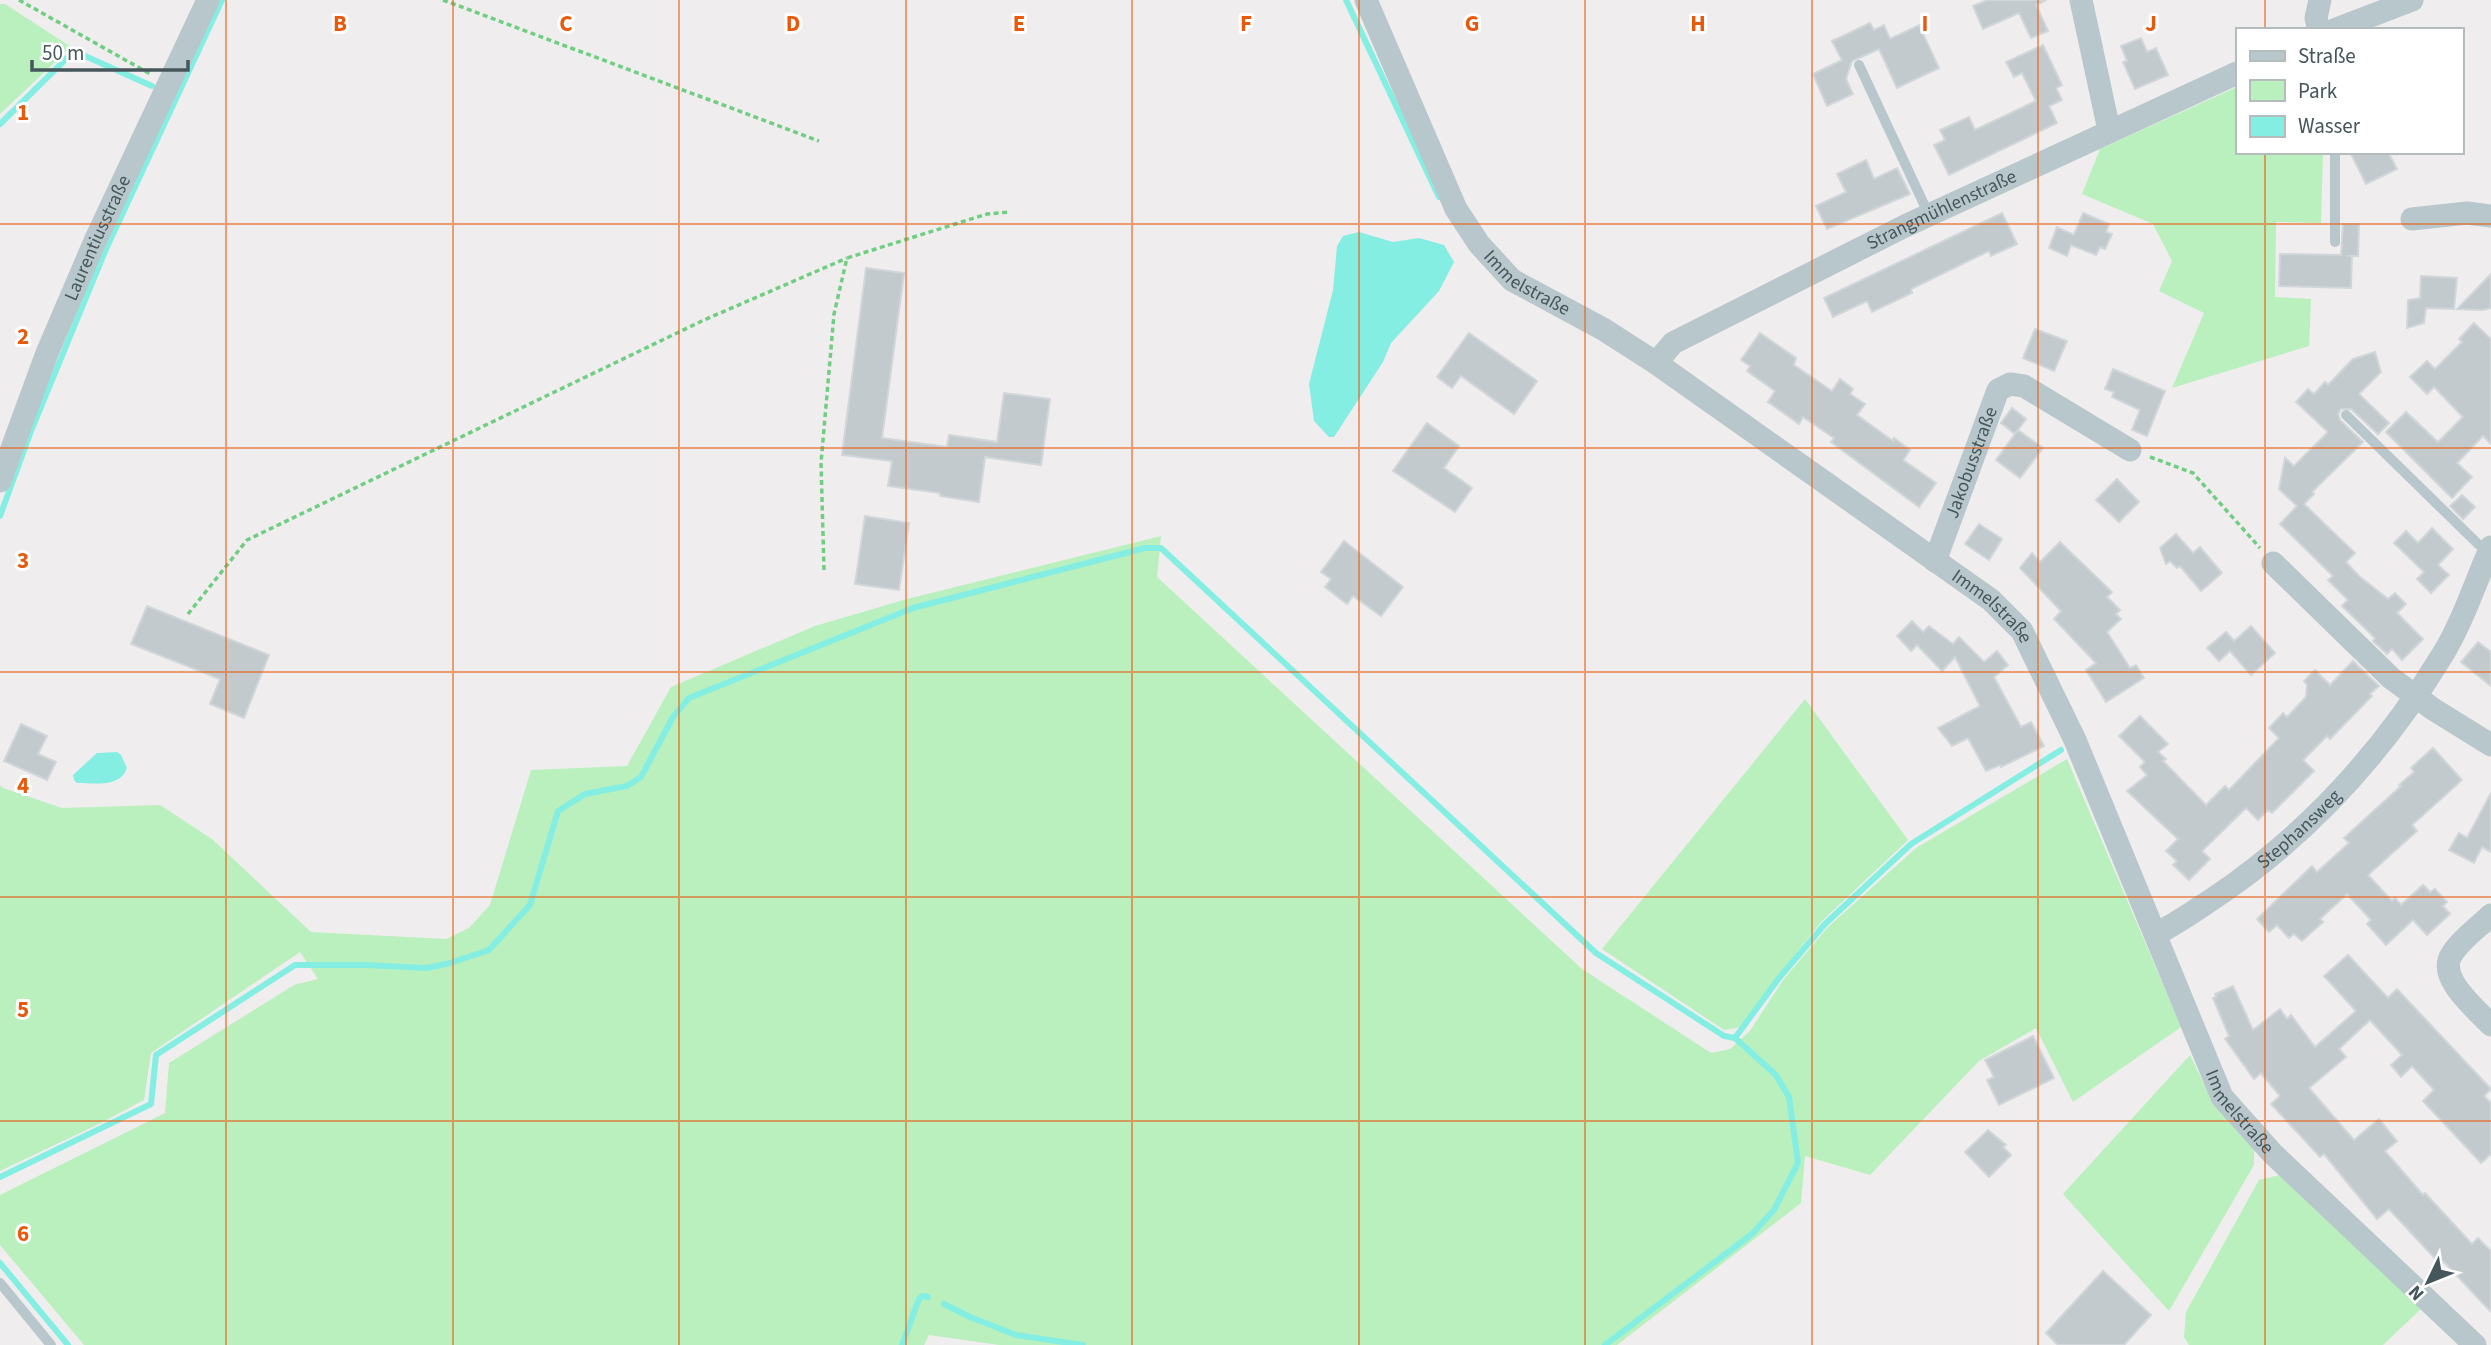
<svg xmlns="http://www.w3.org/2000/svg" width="2491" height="1345" font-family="'Source Sans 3',sans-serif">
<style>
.green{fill:#b9f0bd}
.water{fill:#84eee3}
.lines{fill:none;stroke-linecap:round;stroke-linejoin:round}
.stream{stroke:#84eee3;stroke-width:6}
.building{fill:#c3cacd;stroke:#d0d6d9;stroke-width:2}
.path{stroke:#70ce82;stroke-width:3.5;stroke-dasharray:5 3.5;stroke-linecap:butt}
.service{stroke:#b8c7cb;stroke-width:10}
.minor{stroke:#b8c7cb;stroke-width:23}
.grid{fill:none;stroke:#e8590c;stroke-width:2;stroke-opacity:0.55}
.labels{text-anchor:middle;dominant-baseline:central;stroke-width:6;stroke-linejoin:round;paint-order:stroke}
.street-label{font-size:19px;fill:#45575b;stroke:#fff}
.grid-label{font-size:23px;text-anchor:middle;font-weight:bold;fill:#e8590c;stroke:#fff;stroke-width:6;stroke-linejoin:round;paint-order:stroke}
</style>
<rect width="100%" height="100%" fill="#f0edee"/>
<g class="green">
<polygon points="0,4 5,4 71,47 0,114"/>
<polygon points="2237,87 2237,152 2323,152 2321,223 2276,222 2275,297 2311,299 2309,346 2172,388 2204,313 2159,291 2172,261 2153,224 2082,194 2100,149"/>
<polygon points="1161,536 1157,577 1582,969 1711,1053 1730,1049 1750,1031 1783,980 1828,927 1916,848 2067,759 2181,1027 2073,1102 2036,1028 1979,1061 1870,1175 1805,1156 1801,1203 1617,1345 999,1345 929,1335 924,1345 84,1345 0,1245 0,1195 165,1113 169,1063 294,985 318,979 300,952 151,1053 144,1100 103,1122 0,1171 0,785 3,788 62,808 160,805 212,839 311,932 446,939 469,928 490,905 531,770 627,766 671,687 815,626 907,599"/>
<polygon points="1805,699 1908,840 1822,921 1777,977 1742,1027 1724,1030 1602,949"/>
<polygon points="2190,1055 2214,1105 2254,1149 2254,1165 2169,1311 2063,1194"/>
<polygon points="2280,1175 2422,1308 2383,1345 2189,1345 2184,1337 2186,1312 2259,1180"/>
</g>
<g class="water">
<polygon points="1359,232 1393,242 1419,238 1444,245 1454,262 1439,291 1391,343 1383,362 1334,437 1329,437 1314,421 1309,384 1333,290 1337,246 1343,236"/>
<path d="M117,752L121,755L127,768C120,788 95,783 77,783L74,780L73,775L97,753Z"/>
</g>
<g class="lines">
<g class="stream">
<polyline points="1346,0 1439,197"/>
<polyline points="0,124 74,51 152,86"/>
<polyline points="0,516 31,431 106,249 222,0"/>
<polyline points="1735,1038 1779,978 1825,924 1911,844 2061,750"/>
<polyline points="0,1177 151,1104 156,1055 295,965 366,965 427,968 450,963 489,950 530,905 558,811 585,794 627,786 641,777 673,717 689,698 913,608 1145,548 1161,548 1596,953 1724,1036 1735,1038 1776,1075 1789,1097 1798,1163 1774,1210 1752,1234 1605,1345"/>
<polyline points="0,1263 68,1345"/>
<polyline points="944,1304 970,1317 1016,1335 1083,1345"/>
<polyline points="902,1345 919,1299 922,1296 928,1297"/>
</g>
</g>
<g class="building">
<polygon points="1987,0 2046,0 2036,5 2048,31 2031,38 2019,13 1983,29 1973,6"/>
<polygon points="1870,23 1874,30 1884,25 1890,39 1919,25 1939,68 1897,88 1879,49 1852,61 1846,79 1853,94 1827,106 1813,74 1842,60 1832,41"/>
<polygon points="2141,38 2147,52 2156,48 2168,75 2135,89 2123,62 2127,61 2121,46"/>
<polygon points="2043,45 2062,85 2056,88 2062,100 2049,106 2057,123 1949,175 1934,145 1945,140 1940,130 1969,117 1975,130 2036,101 2022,73 2014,77 2006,62"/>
<polygon points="2350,152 2388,152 2397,169 2366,184"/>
<polygon points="1866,160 1874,179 1897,168 1910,194 1827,229 1816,206 1846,192 1837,174"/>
<polygon points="2002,213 2017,244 1991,256 1989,251 1911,289 1912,293 1872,312 1867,301 1833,317 1824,298"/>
<polygon points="2083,213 2109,224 2106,232 2112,234 2105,249 2100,247 2096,255 2071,245 2067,256 2049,248 2057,227 2074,235"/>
<polygon points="2343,224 2359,224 2358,256 2347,256 2352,256 2351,288 2279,286 2280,254 2341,255"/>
<polygon points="866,268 904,273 882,438 947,447 949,435 997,442 1004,393 1050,399 1041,465 985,457 979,502 940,496 940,493 888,486 892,461 842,455"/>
<polygon points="2491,274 2491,308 2482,310 2457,309"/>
<polygon points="2421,276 2457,278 2454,309 2426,308 2424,323 2407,328 2408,300 2420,298"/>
<polygon points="2474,323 2491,339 2491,444 2483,436 2457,463 2472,477 2452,498 2386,432 2406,412 2438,442 2463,417 2434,387 2427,394 2410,377 2427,361 2435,369 2462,342 2459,339"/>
<polygon points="2035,329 2067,341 2054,371 2023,358"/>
<polygon points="1469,333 1537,381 1514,414 1461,376 1452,388 1437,377"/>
<polygon points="1760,333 1796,358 1794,365 1832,391 1840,379 1853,389 1850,394 1865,404 1857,415 1893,441 1894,438 1910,450 1903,460 1936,483 1919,507 1831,442 1834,438 1803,417 1799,424 1768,402 1775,391 1747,371 1750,366 1741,360"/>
<polygon points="2375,352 2381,372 2359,394 2389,423 2378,434 2351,409 2341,409 2338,414 2340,420 2363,442 2312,492 2314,494 2304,504 2355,553 2346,562 2359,576 2388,599 2395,593 2406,604 2397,613 2423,639 2402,660 2392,649 2387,654 2373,641 2375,638 2342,606 2348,600 2328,580 2333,576 2280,524 2297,506 2279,489 2285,458 2294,466 2328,432 2296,402 2308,389 2314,394 2325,382 2328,385 2353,359"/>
<polygon points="2113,369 2165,391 2147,436 2132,430 2140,410 2112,397 2114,392 2105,389"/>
<polygon points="2012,408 2026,419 2015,434 2001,423"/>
<polygon points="1427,423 1459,446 1444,468 1472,488 1455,512 1393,471"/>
<polygon points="2018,430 2043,448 2020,478 1996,460"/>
<polygon points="2117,479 2139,502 2119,522 2096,500"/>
<polygon points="2462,495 2475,507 2463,519 2450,506"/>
<polygon points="865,516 909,523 899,590 855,584"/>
<polygon points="1979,524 2002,539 1989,560 1965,544"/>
<polygon points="2432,528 2453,549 2438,565 2449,575 2431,593 2417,579 2424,572 2394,543 2406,531 2418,543"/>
<polygon points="2176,534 2193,553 2200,547 2222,573 2201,591 2180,566 2177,568 2170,561 2166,564 2160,548"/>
<polygon points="1344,541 1403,587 1381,616 1353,596 1347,604 1325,587 1331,579 1321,572"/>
<polygon points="2060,542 2112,592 2107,597 2120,610 2116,614 2121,619 2107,632 2130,668 2136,665 2144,678 2106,702 2086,670 2096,663 2054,619 2061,611 2020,568 2032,553 2040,562"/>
<polygon points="147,606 269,655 244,718 210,704 220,679 131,644"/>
<polygon points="1912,621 1923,632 1929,626 1953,644 1959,637 1984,662 1997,651 2008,665 1994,677 2021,727 2031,722 2044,746 2001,767 2000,765 1986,771 1968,738 1952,746 1938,728 1980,706 1955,657 1942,671 1917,645 1911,651 1897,636"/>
<polygon points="2251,626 2275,653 2251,675 2230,651 2219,661 2207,648 2226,632 2234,641"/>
<polygon points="2478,642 2491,652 2491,686 2461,662"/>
<polygon points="2353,661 2379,686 2370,694 2372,696 2330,739 2327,736 2303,760 2314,771 2272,813 2268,810 2258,820 2246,808 2202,851 2210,859 2189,880 2173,865 2177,861 2166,851 2178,839 2127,791 2147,775 2140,767 2145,762 2119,736 2140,716 2168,744 2158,752 2166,759 2163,761 2206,805 2225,786 2229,790 2279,738 2269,728 2283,713 2287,717 2306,697 2307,685 2304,681 2315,670 2330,685"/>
<polygon points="21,724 47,736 38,754 56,762 47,780 4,761"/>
<polygon points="2433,748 2462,780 2412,825 2417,831 2368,875 2392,901 2395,898 2401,905 2423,885 2430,892 2435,889 2447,902 2443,906 2450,914 2427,935 2413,920 2386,945 2367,924 2371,920 2347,894 2320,919 2323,922 2302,941 2294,934 2289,938 2277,925 2269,932 2257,919 2312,866 2317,872 2349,843 2344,838 2401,786 2399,785 2414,772 2411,768"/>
<polygon points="2491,793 2491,852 2482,847 2474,863 2449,850 2459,833 2467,838"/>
<polygon points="2348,955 2388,998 2397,989 2491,1089 2484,1096 2491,1103 2491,1154 2481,1163 2423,1101 2434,1090 2412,1066 2401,1077 2391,1065 2402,1055 2370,1020 2339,1049 2346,1057 2309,1088 2354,1140 2379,1119 2397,1141 2385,1151 2423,1195 2425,1193 2472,1244 2478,1238 2491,1251 2491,1312 2444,1262 2441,1265 2389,1209 2377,1219 2324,1154 2320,1157 2271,1104 2280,1096 2261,1073 2254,1079 2225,1039 2229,1036 2213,998 2216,997 2215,994 2233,986 2253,1030 2280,1009 2287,1019 2291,1015 2315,1047 2356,1011 2324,976"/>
<polygon points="2033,1036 2054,1078 1999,1105 1987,1080 1994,1077 1985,1060"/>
<polygon points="1988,1130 2006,1145 2003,1147 2011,1155 1989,1177 1965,1152"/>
<polygon points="2103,1271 2151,1315 2124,1345 2058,1345 2046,1333"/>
</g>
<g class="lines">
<g class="path">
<polyline points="19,0 152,75"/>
<polyline points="443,0 819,141"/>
<polyline points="2150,457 2193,473 2260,548"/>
<polyline points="824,570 821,463 834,314 847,258 987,214 1009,212"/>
<polyline points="188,614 247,540 704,320 847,258"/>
</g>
<g class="service">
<polyline points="1859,65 1929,215"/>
<polyline points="2335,242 2335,152"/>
<polyline points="2346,415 2478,544 2490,551"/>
<polyline points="0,1283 51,1345"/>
</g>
<g class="minor">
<path id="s1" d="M1366,0L1456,209L1479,244L1512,280L1603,329L1656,363L1991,600L2022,631L2075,740L2222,1097L2272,1153L2475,1345"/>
<polyline points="2081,0 2109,130"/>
<polyline points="2319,30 2316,18 2320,0"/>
<polyline points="2334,30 2412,0"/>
<polyline points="2412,219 2467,213 2491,216"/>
<path id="s2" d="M1656,363L1673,343L1905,226L2237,73"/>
<path id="s3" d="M0,481L47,353L95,241L208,0"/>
<path id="s4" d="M1935,561L1998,390L2010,384L2024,386L2130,450"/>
<polyline points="2273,563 2391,678 2433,709 2491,745"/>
<path d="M2491,915C2479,927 2461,939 2452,954C2436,977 2476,1009 2491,1025"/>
<path id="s5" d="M2156,934C2176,924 2193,912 2211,900C2306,837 2384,751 2443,654C2463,621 2475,583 2491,547"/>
</g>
</g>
<path class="grid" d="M226,0V1345M453,0V1345M679,0V1345M906,0V1345M1132,0V1345M1359,0V1345M1585,0V1345M1812,0V1345M2038,0V1345M2265,0V30M2265,152V1345M0,224H2491M0,448H2491M0,672H2491M0,897H2491M0,1121H2491"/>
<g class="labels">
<g class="street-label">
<text stroke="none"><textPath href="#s2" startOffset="326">Strangmühlenstraße</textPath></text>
<text stroke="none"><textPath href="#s3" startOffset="262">Laurentiusstraße</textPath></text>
<text stroke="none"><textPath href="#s1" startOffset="332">Immelstraße</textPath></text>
<text stroke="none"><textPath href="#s4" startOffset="105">Jakobusstraße</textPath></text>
<text stroke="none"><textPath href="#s1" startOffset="900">Immelstraße</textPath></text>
<text stroke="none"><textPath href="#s5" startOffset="178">Stephansweg</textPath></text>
<text stroke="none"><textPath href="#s1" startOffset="1468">Immelstraße</textPath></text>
</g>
</g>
<g class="grid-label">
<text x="340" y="31">B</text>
<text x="566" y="31">C</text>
<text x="793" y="31">D</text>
<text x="1019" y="31">E</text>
<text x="1246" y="31">F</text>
<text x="1472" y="31">G</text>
<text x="1698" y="31">H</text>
<text x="1925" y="31">I</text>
<text x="2151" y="31">J</text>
<text x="23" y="120">1</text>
<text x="23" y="344">2</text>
<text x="23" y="568">3</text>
<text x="23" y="793">4</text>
<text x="23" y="1017">5</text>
<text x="23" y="1241">6</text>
</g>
<rect x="2236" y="28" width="228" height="126" fill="#ffffff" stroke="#b5bcbd" stroke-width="2"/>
<rect x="2250" y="51" width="35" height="10" fill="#b8c7cb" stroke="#b5bcbd" stroke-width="2"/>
<text x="2298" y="63" font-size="21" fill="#45575b">Straße</text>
<rect x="2250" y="80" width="35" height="21" fill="#b9f0bd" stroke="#b5bcbd" stroke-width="2"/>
<text x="2298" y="98" font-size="21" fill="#45575b">Park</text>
<rect x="2250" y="116" width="35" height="21" fill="#84eee3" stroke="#b5bcbd" stroke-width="2"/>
<text x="2298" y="133" font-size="21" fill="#45575b">Wasser</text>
<g transform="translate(2428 1282) rotate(227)" stroke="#ffffff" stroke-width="5" paint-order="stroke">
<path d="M0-5L12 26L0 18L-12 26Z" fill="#45575b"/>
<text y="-10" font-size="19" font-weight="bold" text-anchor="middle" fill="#45575b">N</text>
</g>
<path d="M32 60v10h156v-10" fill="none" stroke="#45575b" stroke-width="3.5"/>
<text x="42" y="60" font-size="21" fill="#45575b" stroke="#ffffff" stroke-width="5" paint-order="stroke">50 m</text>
</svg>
